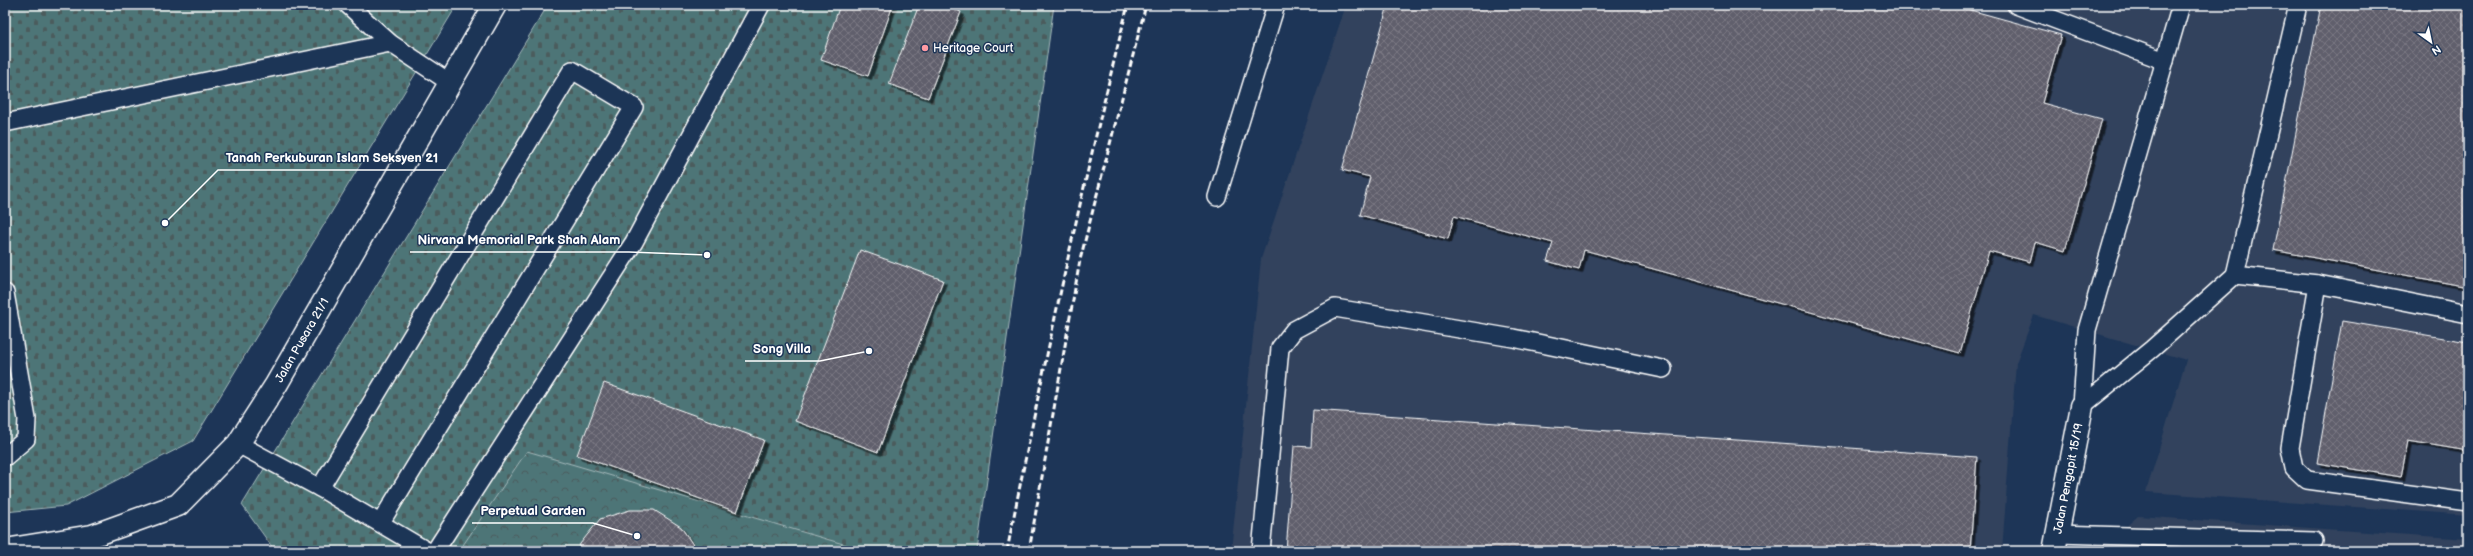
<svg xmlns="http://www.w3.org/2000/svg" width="2473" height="556" font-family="'Balsamiq Sans',sans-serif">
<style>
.built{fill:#31425d}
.cemetery{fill:url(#cemetery-stones);stroke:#a6babb}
.park{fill:url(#park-crowns);stroke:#a6babb}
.building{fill:url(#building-cross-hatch);stroke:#fff;filter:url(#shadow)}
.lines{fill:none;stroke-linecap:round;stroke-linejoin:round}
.service-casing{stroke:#fff;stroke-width:20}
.minor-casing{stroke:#fff;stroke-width:25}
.service{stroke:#1d3557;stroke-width:17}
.minor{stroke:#1d3557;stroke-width:22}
.rail{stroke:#fff;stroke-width:3;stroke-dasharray:6 3;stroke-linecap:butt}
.poi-dot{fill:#ff9aa2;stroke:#1d3557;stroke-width:1.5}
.labels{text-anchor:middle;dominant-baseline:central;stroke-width:3;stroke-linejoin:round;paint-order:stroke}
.poi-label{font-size:12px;fill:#fff;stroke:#1d3557;text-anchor:start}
.street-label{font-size:12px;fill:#fff;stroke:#1d3557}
.leader{fill:none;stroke:#fff;stroke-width:1.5}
.callout-dot{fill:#fff;stroke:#1d3557;stroke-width:1.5}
.callout-label{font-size:13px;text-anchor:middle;font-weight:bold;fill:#fff;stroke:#1d3557;stroke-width:3;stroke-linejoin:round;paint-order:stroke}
</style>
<defs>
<pattern id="cemetery-stones" width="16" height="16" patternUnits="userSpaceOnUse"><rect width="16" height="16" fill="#4d7477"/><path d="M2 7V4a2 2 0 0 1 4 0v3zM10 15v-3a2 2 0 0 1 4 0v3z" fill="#4c5c5d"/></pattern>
<pattern id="park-crowns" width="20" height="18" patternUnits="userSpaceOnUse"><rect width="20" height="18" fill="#4d7477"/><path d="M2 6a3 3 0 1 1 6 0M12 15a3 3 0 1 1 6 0" fill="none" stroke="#4c5c5d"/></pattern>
<pattern id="building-cross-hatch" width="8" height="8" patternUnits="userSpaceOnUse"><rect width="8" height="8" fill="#615f6c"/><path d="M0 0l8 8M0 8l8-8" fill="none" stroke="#797782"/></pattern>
<filter id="shadow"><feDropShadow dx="3.5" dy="3.5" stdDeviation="0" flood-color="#0009"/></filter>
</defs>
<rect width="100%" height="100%" fill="#1d3557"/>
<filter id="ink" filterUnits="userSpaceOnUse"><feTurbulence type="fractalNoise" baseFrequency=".025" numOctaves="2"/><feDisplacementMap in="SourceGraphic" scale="8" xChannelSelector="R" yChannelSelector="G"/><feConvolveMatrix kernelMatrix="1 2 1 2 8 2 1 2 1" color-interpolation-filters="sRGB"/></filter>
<g filter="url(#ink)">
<g class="built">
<polygon points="1346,5 2468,5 2468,515 2146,492 2186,360 2034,315 2016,363 2002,551 1231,551 1261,259"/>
<polygon points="2138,516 2468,539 2468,551 2114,551 2115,536"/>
</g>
<g class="cemetery">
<polygon points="5,5 457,5 193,441 66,506 5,512"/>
<polygon points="548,5 1054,5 977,551 275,551 242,505"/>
</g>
<polygon class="park" points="527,451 867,551 459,551"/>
<g class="building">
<polygon points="840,5 893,5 868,76 821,60"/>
<polygon points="919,5 943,5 961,12 928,98 889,84"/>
<polygon points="1388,5 1952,5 2061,35 2042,103 2102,119 2065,251 2035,242 2030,262 1989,251 1960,353 1584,250 1579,270 1547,261 1553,243 1454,216 1448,239 1360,215 1370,177 1342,170"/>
<polygon points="2321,5 2468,5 2468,287 2273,250"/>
<polygon points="860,250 943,280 878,452 795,421"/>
<polygon points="2342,321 2468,342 2468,451 2408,441 2401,477 2317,463"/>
<polygon points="604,383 764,440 737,512 577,455"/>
<polygon points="1313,410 1977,457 1970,551 1286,551 1294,446 1311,447"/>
<polygon points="630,510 654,510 681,527 697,551 578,551 580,544 600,519"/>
</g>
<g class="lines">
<defs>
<g id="service">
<polyline points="348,5 390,43 449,82"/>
<polyline points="2016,5 2165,61"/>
<polyline points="5,123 390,43"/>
<polyline points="1217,197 1276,5"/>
<polyline points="2235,275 2298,5"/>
<polyline points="2318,284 2290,448 2294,468 2307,480 2468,502"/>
<polyline points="5,293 27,419 26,439 5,457"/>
<polyline points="2082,406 2152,349 2235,275 2318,284 2468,314"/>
<polyline points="2082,406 2087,330 2181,5"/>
<polyline points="238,444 320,488 427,551"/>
<polyline points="320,488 572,70 634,107 381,522"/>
<polyline points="2056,534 2314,541"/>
<polyline points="435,551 634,242 761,5"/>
<polyline points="1261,551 1280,348 1294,330 1335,308 1513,338 1663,369"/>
</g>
<g id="minor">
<path id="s1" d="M5,550L92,536L178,505L238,444L276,385L495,5"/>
<path id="s2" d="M2054,551L2082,406"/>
</g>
</defs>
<use href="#service" class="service-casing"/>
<use href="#minor" class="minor-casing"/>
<use href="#service" class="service"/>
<use href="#minor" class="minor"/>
<g class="rail">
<path d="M1007,551C1043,368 1082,186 1128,5"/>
<polyline points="1029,551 1080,260 1146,5"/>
</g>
</g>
</g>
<circle class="poi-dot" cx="925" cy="48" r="4"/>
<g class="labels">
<g class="poi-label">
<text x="933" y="48">Heritage Court</text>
</g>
<g class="street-label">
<text stroke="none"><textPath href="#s1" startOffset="387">Jalan Pusara 21/1</textPath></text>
<text stroke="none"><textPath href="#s2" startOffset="74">Jalan Pengapit 15/19</textPath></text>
</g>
</g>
<path class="leader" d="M165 223L218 170H446M707 255L629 252H410M869 351L820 361H745M637 536L593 523H472"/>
<g class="callout-dot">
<circle cx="165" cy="223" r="4"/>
<circle cx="707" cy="255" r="4"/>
<circle cx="869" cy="351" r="4"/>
<circle cx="637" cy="536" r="4"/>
</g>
<g class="callout-label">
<text x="332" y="162">Tanah Perkuburan Islam Seksyen 21</text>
<text x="519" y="244">Nirvana Memorial Park Shah Alam</text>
<text x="782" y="353">Song Villa</text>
<text x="533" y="515">Perpetual Garden</text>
</g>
<rect width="2473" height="556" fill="none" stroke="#1d3557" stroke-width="20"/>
<rect x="10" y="10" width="2453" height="536" fill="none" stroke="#fff" stroke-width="1.5" filter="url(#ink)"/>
<g transform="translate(2431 42) rotate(147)" stroke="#1d3557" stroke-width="3" paint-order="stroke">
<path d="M0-3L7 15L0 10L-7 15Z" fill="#ffffff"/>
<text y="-6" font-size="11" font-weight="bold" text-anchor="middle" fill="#ffffff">N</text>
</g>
</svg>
